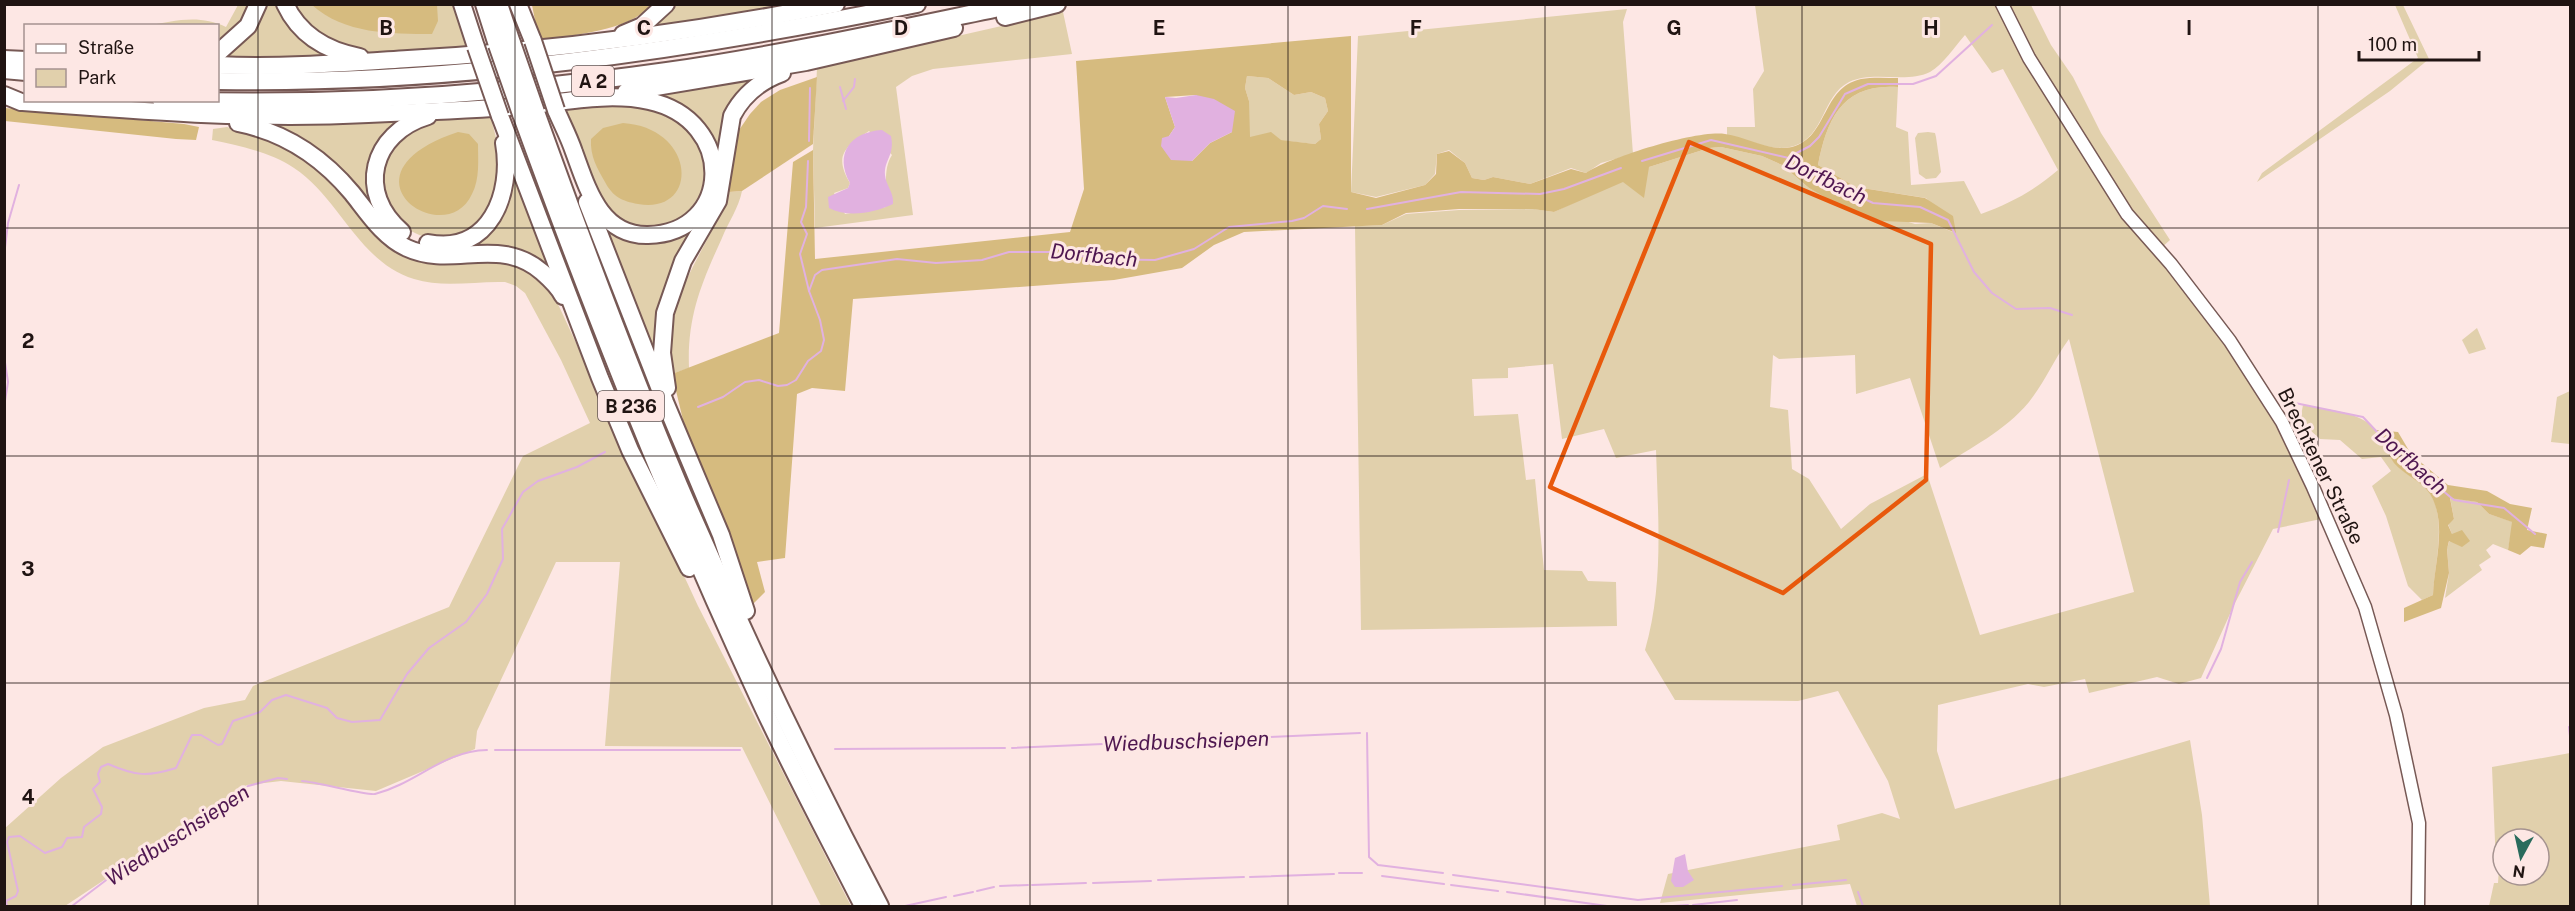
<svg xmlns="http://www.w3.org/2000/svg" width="2575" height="911" font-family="'Public Sans',sans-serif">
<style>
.green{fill:#e1d0ac;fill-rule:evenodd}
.forest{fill:#d6bb7f;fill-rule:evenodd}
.water{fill:#e1b1e0}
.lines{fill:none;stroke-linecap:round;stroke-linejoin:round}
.stream{stroke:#e1b1e0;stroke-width:2}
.secondary-casing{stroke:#775955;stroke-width:15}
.highway-casing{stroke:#775955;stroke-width:20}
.secondary{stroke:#fff;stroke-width:12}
.highway{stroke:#fff;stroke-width:16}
.highway-bridge-casing{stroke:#775955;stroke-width:20;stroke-linecap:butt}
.highway-bridge{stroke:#fff;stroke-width:16}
.marked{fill:none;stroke:#e8590c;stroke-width:4.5;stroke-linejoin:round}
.grid{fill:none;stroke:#201412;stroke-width:1.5;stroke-opacity:0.55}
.labels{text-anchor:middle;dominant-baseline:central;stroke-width:6;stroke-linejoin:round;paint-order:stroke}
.shield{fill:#fde7e4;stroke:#625351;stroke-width:1.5}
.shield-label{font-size:18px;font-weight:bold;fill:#201412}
.street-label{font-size:20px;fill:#201412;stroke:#fde7e4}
.water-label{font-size:21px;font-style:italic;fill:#4f1750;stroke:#fde7e4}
.grid-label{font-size:20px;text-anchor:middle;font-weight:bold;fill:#201412;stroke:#fde7e4;stroke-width:6;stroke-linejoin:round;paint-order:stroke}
</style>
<rect width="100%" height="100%" fill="#fde7e4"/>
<g class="green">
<polygon points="280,4 337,58 219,59 262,5"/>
<path d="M238,5H249L239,28L218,45V26H146C174,21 199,14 226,27Z"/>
<path d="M293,5H456L471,50C419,53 356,65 312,31C304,25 298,13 293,5Z"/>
<polygon points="672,5 795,5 645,31"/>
<path d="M1755,5H2031L2051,45L2073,77L2101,133L2170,240L2160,249L2281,422L2326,518L2273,529L2234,605L2201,678L2179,684L2157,677L2089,693L2085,679L2044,687L2028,684L1938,705L1937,751L1955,809L2190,740L2202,815L2210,906H1857L1850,884L1660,903L1668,874L1840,840L1837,825L1882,813L1900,819L1888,781L1838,691L1798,701L1675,700L1645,650C1664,584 1658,518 1656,450L1616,458L1604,429L1562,439L1553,364L1508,368V378L1472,379L1474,416L1518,414L1526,480L1535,479L1544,570L1582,571L1588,581L1616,582L1617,626L1361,630L1355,226L1382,225L1406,214L1459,210L1534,209L1554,212L1649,167L1709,148L1721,147L1762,156L1782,165L1809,188L1827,197L1915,224L1931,223L1955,233L1926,198L1856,187L1818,165C1827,118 1843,83 1898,87L1896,127L1908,132L1911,185L1964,181L1981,214C2011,203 2035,190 2058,170L2003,69L1992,73L1965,35C1955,46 1943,65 1930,72C1905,84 1874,70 1849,82C1822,96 1825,136 1794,146C1773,153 1748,139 1727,135V127H1755L1753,89L1764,71ZM2069,339L2134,592L1980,635L1927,474L1870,504L1841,529L1809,479L1792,469L1788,410L1770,407L1773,355L1779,359L1855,355L1856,394L1910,378L1940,468C1971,447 2004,432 2029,402C2045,382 2054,359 2069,339Z"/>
<polygon points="2395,5 2403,5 2429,59 2390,91 2257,182 2262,173 2418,58"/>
<polygon points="1627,9 1623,22 1633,154 1601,163 1586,173 1571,168 1530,184 1493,177 1484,180 1472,178 1465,163 1449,150 1437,154 1435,174 1425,185 1376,197 1351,192 1358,36"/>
<path d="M1063,12L1072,54L933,69L912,76L896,87L913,215L815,228L813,150L817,68ZM869,131L892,155C882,171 888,189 886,207L845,214L834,193L848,188L850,183C833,155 846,146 869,131Z"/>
<polygon points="1247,76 1268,78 1294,95 1311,92 1325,98 1328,111 1319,124 1321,139 1315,144 1249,137 1249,101 1245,88"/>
<path d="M759,78L744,92L728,119L716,195L686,248L666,294L659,337V372L603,224C618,231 631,240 650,240C711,241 743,160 698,118C684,106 665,101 647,96Z"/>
<path d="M600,106C623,107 652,105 673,116C751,160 675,276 602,205L562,109Z"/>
<path d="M490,115C495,133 501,154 500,173C496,219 453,258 408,229C395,220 381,199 382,183C383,176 382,167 384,160C398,118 454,118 490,115Z"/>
<path d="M401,120C392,128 383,136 377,147C340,217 432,283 490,229C501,218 507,203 510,188C511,181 509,172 513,167L552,274C538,263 522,251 504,249C470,245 436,260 404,243C379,229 362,197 342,176C320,151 288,136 257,124Z"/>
<path d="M227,127C278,142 311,157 347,198C365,218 379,245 404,256C439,271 474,254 509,262C526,266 538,278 551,289L698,606L851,906H821L742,747L605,746L620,562H556L477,731L475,749L376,791L281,781L247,785L65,906H5L4,829L61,778L103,747L204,708L245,700L253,686L449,607L523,456L590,423L561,360L525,293L516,286L505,282C475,281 443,288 414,279C358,262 340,198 294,168C270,152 240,146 212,140L213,129Z"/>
<polygon points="1928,132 1935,133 1936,137 1941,172 1936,178 1926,179 1919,174 1915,138 1918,133"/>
<path d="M742,191C739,207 728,223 722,238C701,284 687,317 689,368L672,374C663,291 703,262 729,192Z"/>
<polygon points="2477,328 2486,349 2469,354 2462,340"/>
<polygon points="2570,391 2570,444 2551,442 2557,397"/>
<path d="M2303,405C2326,410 2360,411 2376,430C2384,439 2387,453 2394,462C2403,474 2420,480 2429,492C2448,518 2434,566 2433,595L2422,600L2408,586L2386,516L2372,486L2391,471L2381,457L2362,459L2340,440L2320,439L2300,421Z"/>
<polygon points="2450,497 2477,502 2489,514 2513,522 2508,550 2493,544 2486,550 2491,557 2479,565 2482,570 2445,598 2449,573 2447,548 2452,534 2448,524 2454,519"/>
<path d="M2570,753V906H2489L2494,883H2498L2499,868L2496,867L2492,767ZM2503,839H2539V875H2503Z"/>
</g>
<g class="forest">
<path d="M312,5H437L438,21L432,34C391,34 344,34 312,5Z"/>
<path d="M532,5H650C632,31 569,35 539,41Z"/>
<path d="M1351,36V192L1376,198L1425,185L1436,174L1437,154L1449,151L1465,163L1472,178L1484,180L1493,177L1530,184L1571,169L1586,173C1610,157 1696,130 1725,134C1747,137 1770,152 1792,147C1829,137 1821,88 1861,79C1872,77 1886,78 1898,78V87C1843,83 1827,118 1818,165L1856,187L1925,198L1953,216L1956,233L1931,223L1882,221L1846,209L1809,188L1782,165L1762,156L1721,147L1709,148L1649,167L1644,198L1623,182L1554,212L1533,209H1459L1406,213L1382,225L1244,232L1214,245L1182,268L1114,280L853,299L845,391L812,388L797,394L785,558L757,562L765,592L750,607L717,508L683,420L672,374L779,333L793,162L813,150L815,259L1070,232L1084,189L1076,61ZM1247,76L1268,78L1294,95L1311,92L1325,98L1328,111L1319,124L1321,139L1315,144L1281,140L1271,132L1250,137L1249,101L1245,88ZM1196,95L1232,132L1210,143L1192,161L1169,136L1175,127L1165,97Z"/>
<polygon points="817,77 813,144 742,191 729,192 735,136 750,114 761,102 780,90"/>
<polygon points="5,108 184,124 199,127 196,140 176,139 5,121"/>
<path d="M623,123C697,128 700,215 638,204C622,201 613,197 605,182C597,168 590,156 591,139L603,128Z"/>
<path d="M458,132L469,134L478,144C478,160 480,179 472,194C445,253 331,174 458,132Z"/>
<path d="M2376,430L2398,432L2411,454L2448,485L2487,491L2510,504L2532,508L2527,530L2547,534L2544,548L2531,546L2520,555L2508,550L2512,522L2489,514L2477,502L2450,498L2454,519L2448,525L2452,534L2462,530L2470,541L2462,547L2449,541L2447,549L2449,573L2441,608L2404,622V608L2433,595C2434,563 2448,524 2430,494C2422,481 2404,475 2394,463C2387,453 2382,440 2376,430Z"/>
</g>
<g class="water">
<polygon points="1196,95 1214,99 1235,111 1232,132 1210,143 1192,161 1171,160 1161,146 1162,138 1169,136 1175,127 1165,97 1176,98"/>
<path d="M882,130L891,136C895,156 884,159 885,175C886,186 894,192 893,204C874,213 848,218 829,208L828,197L848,188L850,183C834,154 850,132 882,130Z"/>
<polygon points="1685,854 1688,871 1694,880 1683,887 1675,887 1671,881 1675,858"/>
</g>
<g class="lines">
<g class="stream">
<polyline points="840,87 846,109"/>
<polyline points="843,101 854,87 855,79"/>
<polyline points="809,141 810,88"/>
<polyline points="1789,157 1810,146 1819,137 1845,94 1868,84 1913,84 1936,76 1992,25"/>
<polyline points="1642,161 1711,140 1797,160 1818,177 1873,203 1920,207 1948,220 1974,272 1992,293 2016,309 2050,308 2072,315"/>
<polyline points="1367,209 1461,192 1540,194 1564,189 1621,168"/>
<polyline points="4,256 8,223 19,185"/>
<polyline points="809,291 815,275 822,270 897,259 936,263 982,260 1009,252 1050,252 1061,248 1090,259 1155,260 1194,249 1229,227 1292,221 1304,218 1323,206 1347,209"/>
<polyline points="4,356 8,382 4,407"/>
<polyline points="2281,398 2295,403 2363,417 2396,452 2454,500 2504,508 2535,534"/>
<polyline points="698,407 723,397 745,382 759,380 778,386 787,385 796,380 808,361 821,351 824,340 820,320 809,291 800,254 807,234 801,222 806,207 808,161"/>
<polyline points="2278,532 2289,480"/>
<polyline points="2207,678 2221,649 2240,582 2252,562"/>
<polyline points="2569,727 2570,736"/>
<polyline points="1367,733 1369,857 1378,865 1443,873"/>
<polyline points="1012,748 1360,733"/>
<polyline points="835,749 1005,748"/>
<polyline points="495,750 740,750"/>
<path d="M302,781C317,782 368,796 375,794C417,783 443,751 487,750"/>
<polyline points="1339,873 1362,873"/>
<polyline points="1453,875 1638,900 1782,886"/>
<polyline points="1382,876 1444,884"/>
<polyline points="1250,877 1334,874"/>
<polyline points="1158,880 1244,877"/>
<polyline points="1093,883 1151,881"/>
<polyline points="1032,885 1086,883"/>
<polyline points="1451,885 1498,891"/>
<polyline points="1793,885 1846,880"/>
<polyline points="1000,886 1028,885"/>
<polyline points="977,891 994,887"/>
<polyline points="1507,892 1607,906"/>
<polyline points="1858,892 1863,906"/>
<polyline points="954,896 973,892"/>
<polyline points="1693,905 1737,900"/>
<path d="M7,906L6,901L16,896L18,891L7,842L9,837L20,836L45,853L62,847L67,838L82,837L84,827L101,814L102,807L93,789L100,782L98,774L101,767L108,764C136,776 147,777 176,768L192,735H201L218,745L222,744L233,721L260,712L272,700L286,695L327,708L337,718L352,722L380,720L407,674L429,648L466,622L487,594L503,559L502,529L523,492L538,481L577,467L605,452"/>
<polyline points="72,906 130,862 248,786 278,778 287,779"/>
<polyline points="905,906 946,897"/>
<polyline points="1673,906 1688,905"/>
</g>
<defs>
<polyline id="secondary" points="2002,4 2029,58 2127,214 2171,264 2230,341 2282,422 2313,487 2365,607 2396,715 2419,823 2418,906"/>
<g id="highway">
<path d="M285,4C300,36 327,51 360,57"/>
<polyline points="462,4 476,47"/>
<polyline points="484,4 497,45"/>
<polyline points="499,4 512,43"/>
<polyline points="518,4 533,41"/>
<polyline points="1005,17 1057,4"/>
<polyline points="623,34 642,26 666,4"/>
<polyline points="218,53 248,26 258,4"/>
<polyline points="4,59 26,60"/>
<path d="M218,65C281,68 345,63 408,59C552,51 694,32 836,4"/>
<polyline points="4,70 26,72"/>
<path d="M218,81C453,85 686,51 917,4"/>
<polyline points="626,92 806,62 954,28"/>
<path d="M4,95L21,102C137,111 252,120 368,114C420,112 472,110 524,106C564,102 609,92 649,101C737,120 733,233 648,235C600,236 587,187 574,152C569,137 562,124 556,110"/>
<path d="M161,100C330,106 499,95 667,71C784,54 901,28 1018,4"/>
<path d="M536,112C581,237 627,362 679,485C740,627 808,769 880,906"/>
<path d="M521,114C592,310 668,503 756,692C789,765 827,835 863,906"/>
<polyline points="500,116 600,378 630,450 689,568"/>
<path d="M238,123C284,132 322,157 352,193C368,213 383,237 407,248C452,269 499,235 542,272C550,279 558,286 563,296"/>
<polyline points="587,202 665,402 721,535 746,611"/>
<path d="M402,232C356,193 371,133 428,116"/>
<path d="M428,243C490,255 513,193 504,143"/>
<path d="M667,388L662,353L665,313L683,261L718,201L732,116C743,95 760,81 782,73"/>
</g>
</defs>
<use href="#secondary" class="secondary-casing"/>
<use href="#highway" class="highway-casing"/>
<use href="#secondary" class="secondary"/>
<use href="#highway" class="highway"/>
<defs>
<g id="highway-bridge">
<polyline points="533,41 556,110"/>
<polyline points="512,43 536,112"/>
<polyline points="497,45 521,114"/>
<polyline points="476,47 500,116"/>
</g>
</defs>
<use href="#highway-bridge" class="highway-bridge-casing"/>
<use href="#highway-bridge" class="highway-bridge"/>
</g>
<path class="marked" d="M1689,142L1931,244L1926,480L1783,593L1550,487Z"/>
<path class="grid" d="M258,4V906M515,4V906M772,4V906M1030,4V906M1288,4V906M1545,4V906M1802,4V906M2060,4V906M2318,4V906M4,228H2570M4,456H2570M4,683H2570"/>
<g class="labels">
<g class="shield">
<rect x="572" y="66" width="42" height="30" rx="4.5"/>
<rect x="598" y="391" width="66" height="30" rx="4.5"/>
</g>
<g class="shield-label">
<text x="593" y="81">A 2</text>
<text x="631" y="406">B 236</text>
</g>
<g class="street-label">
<text transform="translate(2321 466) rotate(64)">Brechtener Straße</text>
</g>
<g class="water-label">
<text transform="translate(1826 179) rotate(26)">Dorfbach</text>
<text transform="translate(1094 255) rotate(6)">Dorfbach</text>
<text transform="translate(2411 461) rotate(42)">Dorfbach</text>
<text transform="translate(1186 741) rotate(-2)">Wiedbuschsiepen</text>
<text transform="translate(177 835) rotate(-33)">Wiedbuschsiepen</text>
</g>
</g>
<g class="grid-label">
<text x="386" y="35">B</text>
<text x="644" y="35">C</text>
<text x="901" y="35">D</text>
<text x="1159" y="35">E</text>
<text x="1416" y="35">F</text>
<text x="1674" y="35">G</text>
<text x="1931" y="35">H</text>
<text x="2189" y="35">I</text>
<text x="28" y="348">2</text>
<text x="28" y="576">3</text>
<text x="28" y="804">4</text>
</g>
<rect width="2575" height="911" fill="none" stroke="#201412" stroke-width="12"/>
<rect x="24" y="24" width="195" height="78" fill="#fde7e4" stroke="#a59390" stroke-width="1.5"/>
<rect x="36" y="44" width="30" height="9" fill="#ffffff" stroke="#a59390" stroke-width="1.5"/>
<text x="78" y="54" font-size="18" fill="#201412">Straße</text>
<rect x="36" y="69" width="30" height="18" fill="#e1d0ac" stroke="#a59390" stroke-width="1.5"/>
<text x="78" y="84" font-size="18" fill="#201412">Park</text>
<g transform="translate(2521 857) rotate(188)"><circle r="28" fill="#fde7e4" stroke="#a59390" stroke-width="1.5"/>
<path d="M0-4.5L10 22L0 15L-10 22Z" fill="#296b5c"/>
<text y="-9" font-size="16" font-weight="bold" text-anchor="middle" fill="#201412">N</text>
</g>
<path d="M2359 51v9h120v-9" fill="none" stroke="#201412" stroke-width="3"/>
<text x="2368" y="51" font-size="18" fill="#201412" stroke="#fde7e4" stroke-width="4.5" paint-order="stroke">100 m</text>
</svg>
